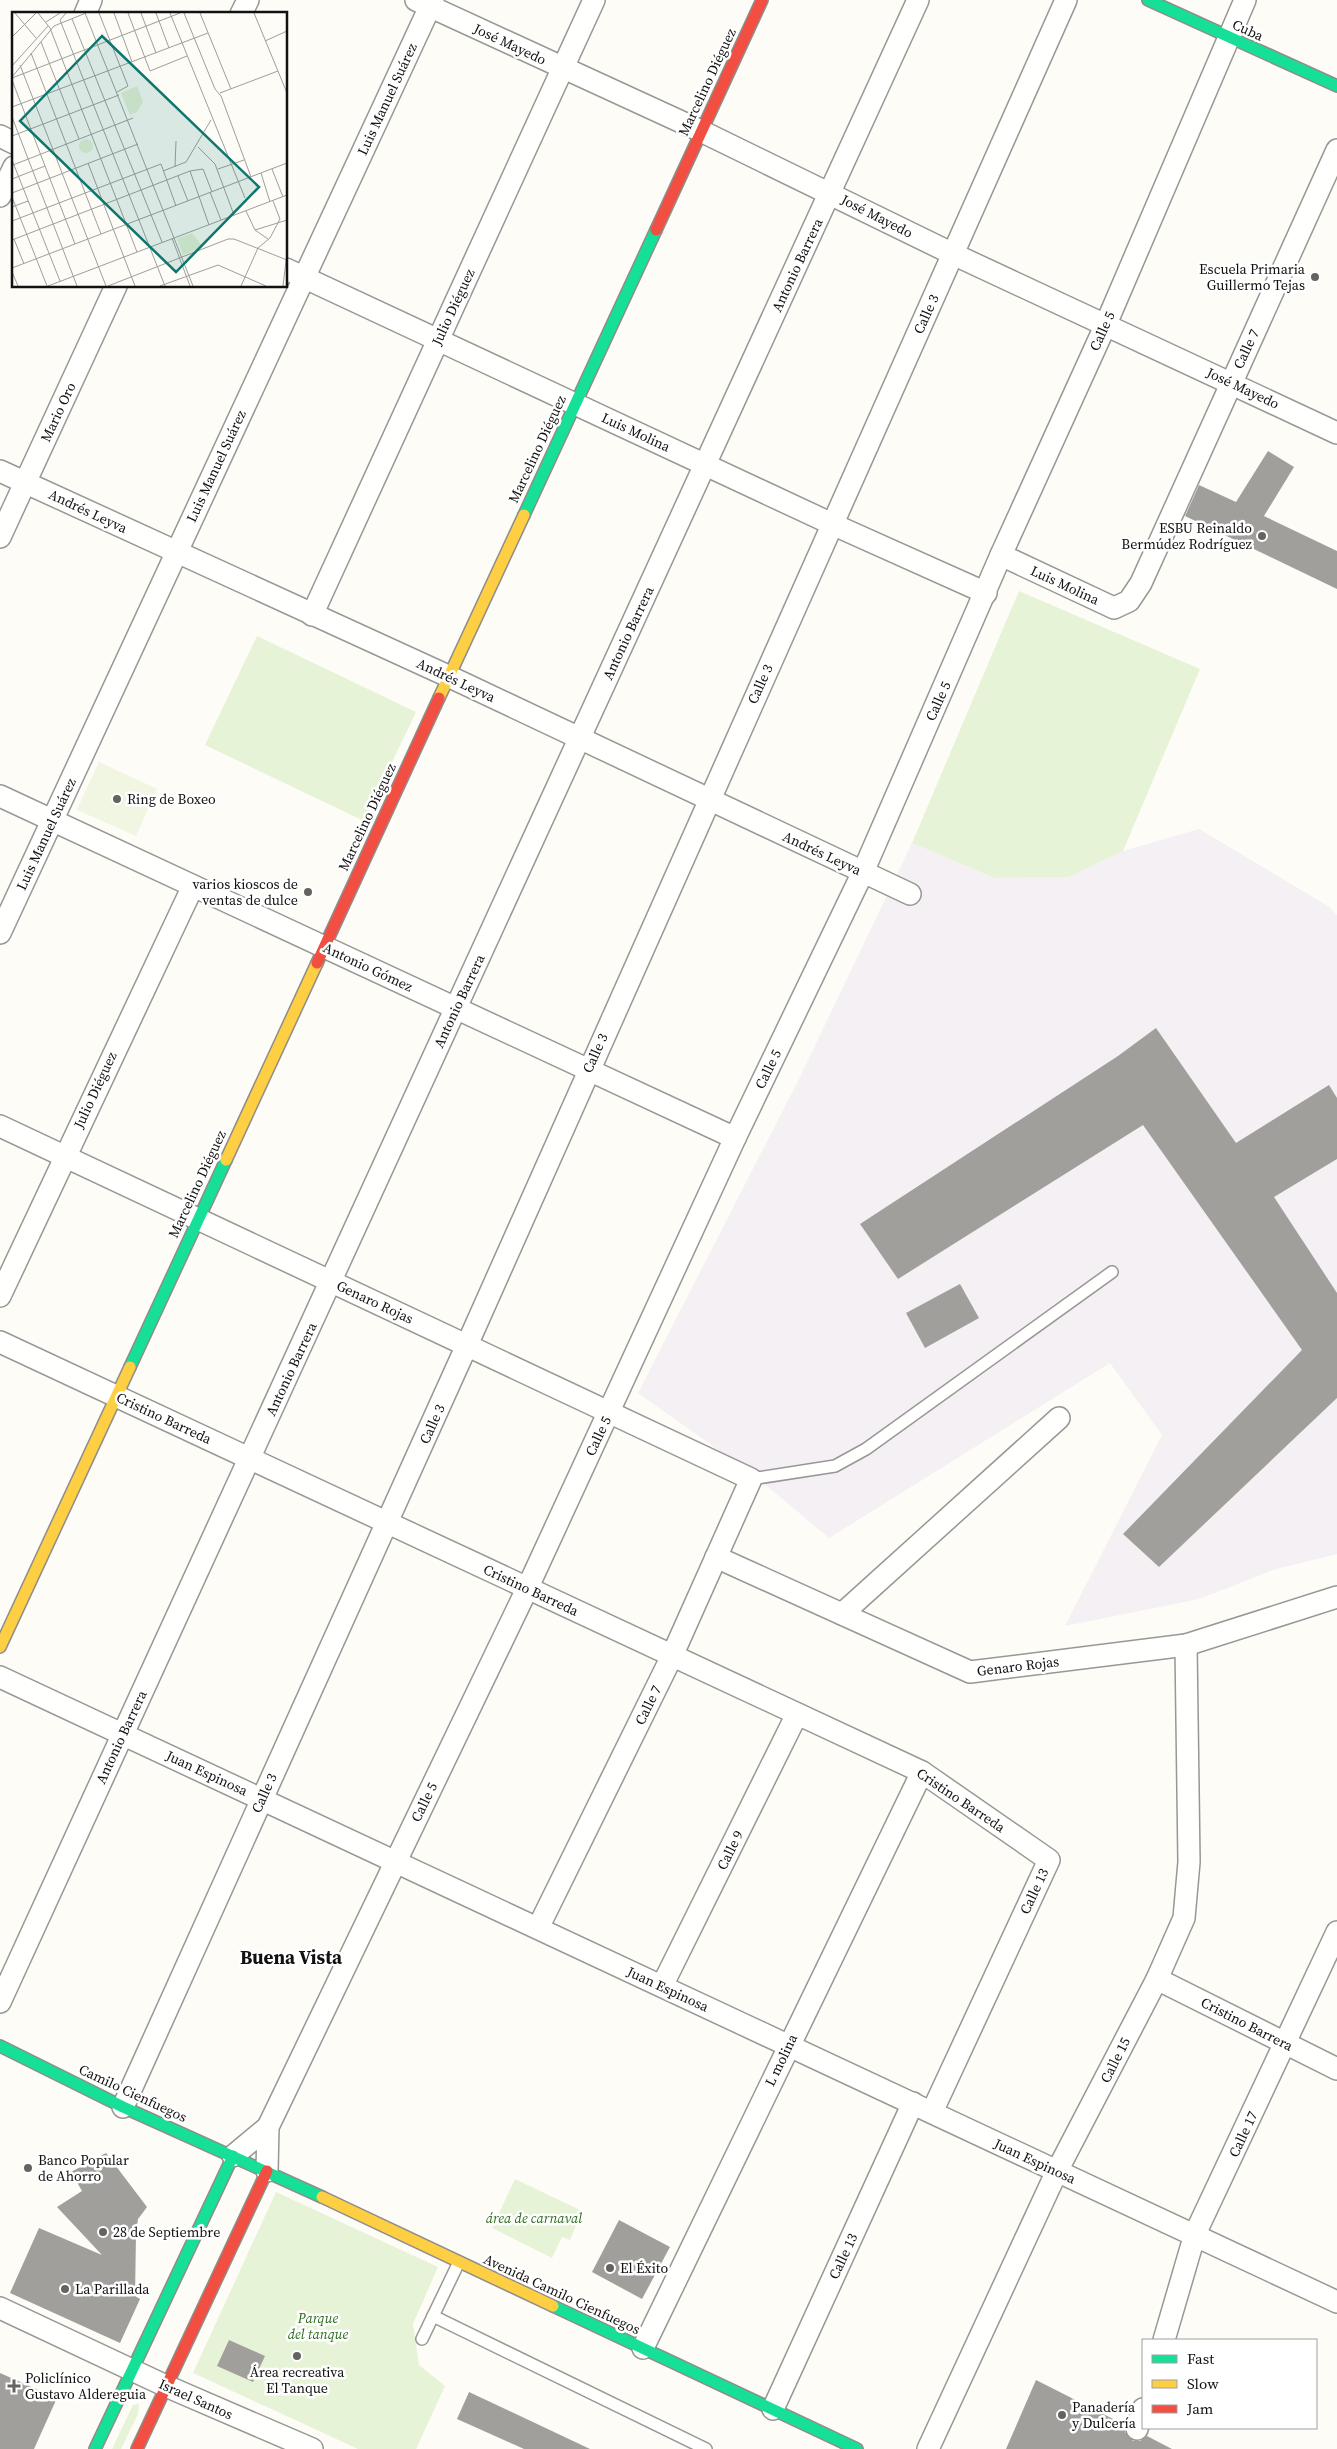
<svg xmlns="http://www.w3.org/2000/svg" width="1337" height="2449" font-family="'Source Serif 4',serif">
<style>
.industrial{fill:#f5f0f3}
.green{fill:#e7f3d7}
.pitch{fill:#f0f6e1}
.building{fill:#a19f9c}
.lines{fill:none;stroke-linecap:round;stroke-linejoin:round}
.lane-casing{stroke:#979795;stroke-width:14}
.street-casing{stroke:#979795;stroke-width:24}
.fast-casing{stroke:#8e8d8b;stroke-width:14}
.slow-casing{stroke:#8e8d8b;stroke-width:14}
.jam-casing{stroke:#8e8d8b;stroke-width:14}
.lane{stroke:#fffffe;stroke-width:11}
.street{stroke:#fffffe;stroke-width:21}
.fast{stroke:#16e098;stroke-width:11}
.slow{stroke:#ffcf43;stroke-width:11}
.jam{stroke:#f24e42;stroke-width:11}
.poi-dot{fill:#646362;stroke:#fff;stroke-width:2}
.labels{text-anchor:middle;dominant-baseline:central;stroke-width:5;stroke-linejoin:round;paint-order:stroke}
.street-label{font-size:14px;fill:#111;stroke:#fff}
.poi-label{font-size:14px;fill:#111;stroke:#fff;text-anchor:start}
.park-label{font-size:14px;font-style:italic;fill:#2f6b1f;stroke:#fff}
.district-label{font-size:19px;font-weight:bold;fill:#111;stroke:#fff}
.inset-road{fill:none;stroke:#9f9e9b;stroke-width:1}
.view{fill:#0f766e;fill-opacity:0.15;stroke:#0f766e;stroke-width:2.5}
.inset-edge{fill:none;stroke:#111;stroke-width:2.5}
</style>
<rect width="100%" height="100%" fill="#fdfcf7"/>
<polygon class="industrial" points="1199,829 1328,906 1337,915 1337,1554 1276,1569 1199,1599 1065,1626 1162,1435 1110,1363 829,1538 754,1475 638,1393 798,1081 912,843 994,878 1069,877 1123,851"/>
<g class="green">
<polygon points="1019,591 1200,669 1123,851 1069,877 994,878 912,843"/>
<polygon points="257,636 416,712 364,821 205,745"/>
<polygon points="515,2179 582,2211 570,2240 562,2237 552,2258 492,2228"/>
<polygon points="276,2192 438,2267 413,2324 419,2365 445,2386 416,2449 358,2449 193,2373"/>
<polygon points="139,2404 138,2414 121,2449 112,2449 133,2405"/>
</g>
<polygon class="pitch" points="99,762 157,789 136,836 77,810"/>
<g class="building">
<polygon points="1268,451 1294,467 1264,516 1337,551 1337,589 1185,516 1199,485 1236,502"/>
<polygon points="1156,1028 1236,1143 1329,1085 1337,1098 1337,1159 1274,1197 1337,1293 1337,1398 1159,1567 1123,1534 1302,1350 1143,1125 898,1279 860,1224 1118,1056"/>
<polygon points="960,1284 979,1318 925,1348 906,1313"/>
<polygon points="106,2153 147,2207 138,2219 136,2234 135,2296 140,2299 120,2343 10,2293 39,2228 102,2255 57,2207 82,2191 71,2172"/>
<polygon points="619,2220 670,2247 642,2299 592,2272"/>
<polygon points="229,2340 265,2356 253,2382 217,2366"/>
<polygon points="0,2373 57,2398 34,2449 0,2449"/>
<polygon points="1036,2380 1125,2425 1125,2432 1133,2441 1140,2441 1147,2436 1172,2449 1006,2449"/>
<polygon points="469,2392 590,2449 524,2449 457,2419"/>
</g>
<g class="lines">
<defs>
<g id="lane">
<polyline points="751,1479 835,1466 866,1449 1112,1272"/>
<polyline points="433,2316 706,2449"/>
<polyline points="422,2339 459,2262"/>
</g>
<g id="street">
<polyline points="416,0 701,131 953,254 1337,433"/>
<polyline points="85,14 91,0"/>
<polyline points="241,14 248,0"/>
<polyline points="0,136 14,143"/>
<polyline points="0,196 14,167"/>
<polyline points="286,269 832,524 986,593"/>
<polyline points="0,471 448,676 910,894"/>
<polyline points="0,537 116,286"/>
<polyline points="1001,555 1114,608 1129,601 1141,583 1337,150"/>
<polyline points="312,615 594,0"/>
<polyline points="0,796 735,1138"/>
<polyline points="0,933 433,0"/>
<polyline points="0,1126 751,1479 672,1656 538,1928"/>
<polyline points="0,1296 193,886"/>
<polyline points="0,1342 922,1772 1049,1860 932,2112"/>
<polyline points="716,1557 970,1672 1186,1645 1337,1597"/>
<polyline points="842,1614 1059,1418"/>
<polyline points="0,1677 1337,2302"/>
<polyline points="1157,1979 1337,2069"/>
<polyline points="662,1986 797,1714"/>
<polyline points="0,2002 918,0"/>
<polyline points="123,2107 467,1345 1066,0"/>
<polyline points="233,2156 268,2127"/>
<polyline points="267,2171 268,2127 527,1589 735,1138 863,872 1001,555 1106,324 1245,0"/>
<polyline points="0,2308 166,2386 312,2449"/>
<polyline points="1164,2340 1195,2234 1337,1932"/>
<polyline points="643,2348 922,1772"/>
<polyline points="773,2409 913,2103"/>
<polyline points="1137,2429 1143,2409"/>
<polyline points="928,2449 1057,2171 1157,1979 1184,1918 1189,1862 1186,1645"/>
</g>
<g id="fast">
<polyline points="1148,0 1337,86"/>
<polyline points="524,515 656,230"/>
<polyline points="130,1367 226,1160"/>
<polyline points="0,2046 123,2107 322,2197"/>
<polyline points="553,2306 857,2449"/>
<polyline points="95,2449 233,2156"/>
</g>
<g id="slow">
<polyline points="439,698 524,515"/>
<polyline points="226,1160 317,963"/>
<polyline points="0,1647 130,1367"/>
<polyline points="322,2197 553,2306"/>
</g>
<g id="jam">
<polyline points="656,230 762,0"/>
<polyline points="317,963 439,698"/>
<polyline points="137,2449 267,2171"/>
</g>
</defs>
<use href="#lane" class="lane-casing"/>
<use href="#street" class="street-casing"/>
<use href="#fast" class="fast-casing"/>
<use href="#slow" class="slow-casing"/>
<use href="#jam" class="jam-casing"/>
<use href="#lane" class="lane"/>
<use href="#street" class="street"/>
<use href="#fast" class="fast"/>
<use href="#slow" class="slow"/>
<use href="#jam" class="jam"/>
</g>
<g class="poi-dot">
<circle cx="1315" cy="277" r="5"/>
<circle cx="1262" cy="536" r="5"/>
<circle cx="117" cy="799" r="5"/>
<circle cx="308" cy="892" r="5"/>
<circle cx="28" cy="2168" r="5"/>
<circle cx="103" cy="2232" r="5"/>
<circle cx="610" cy="2268" r="5"/>
<circle cx="65" cy="2289" r="5"/>
<circle cx="297" cy="2356" r="5"/>
<path d="M11.5 2378.5h5v5h5v5h-5v5h-5v-5h-5v-5h5z"/>
<circle cx="1062" cy="2415" r="5"/>
</g>
<g class="labels">
<g class="street-label">
<text transform="translate(1248 30) rotate(24)">Cuba</text>
<text transform="translate(510 44) rotate(25)">José Mayedo</text>
<text transform="translate(707 82) rotate(-65)">Marcelino Diéguez</text>
<text transform="translate(387 99) rotate(-65)">Luis Manuel Suárez</text>
<text transform="translate(877 216) rotate(27)">José Mayedo</text>
<text transform="translate(797 265) rotate(-65)">Antonio Barrera</text>
<text transform="translate(453 307) rotate(-65)">Julio Diéguez</text>
<text transform="translate(926 314) rotate(-66)">Calle 3</text>
<text transform="translate(1102 331) rotate(-66)">Calle 5</text>
<text transform="translate(1246 349) rotate(-65)">Calle 7</text>
<text transform="translate(1243 388) rotate(25)">José Mayedo</text>
<text transform="translate(58 412) rotate(-65)">Mario Oro</text>
<text transform="translate(636 432) rotate(25)">Luis Molina</text>
<text transform="translate(537 449) rotate(-65)">Marcelino Diéguez</text>
<text transform="translate(216 466) rotate(-65)">Luis Manuel Suárez</text>
<text transform="translate(88 511) rotate(25)">Andrés Leyva</text>
<text transform="translate(1065 585) rotate(25)">Luis Molina</text>
<text transform="translate(628 633) rotate(-65)">Antonio Barrera</text>
<text transform="translate(456 680) rotate(25)">Andrés Leyva</text>
<text transform="translate(760 684) rotate(-66)">Calle 3</text>
<text transform="translate(938 701) rotate(-66)">Calle 5</text>
<text transform="translate(367 817) rotate(-65)">Marcelino Diéguez</text>
<text transform="translate(46 834) rotate(-65)">Luis Manuel Suárez</text>
<text transform="translate(822 853) rotate(25)">Andrés Leyva</text>
<text transform="translate(368 967) rotate(25)">Antonio Gómez</text>
<text transform="translate(459 1001) rotate(-65)">Antonio Barrera</text>
<text transform="translate(595 1053) rotate(-66)">Calle 3</text>
<text transform="translate(768 1069) rotate(-64)">Calle 5</text>
<text transform="translate(95 1090) rotate(-65)">Julio Diéguez</text>
<text transform="translate(197 1184) rotate(-65)">Marcelino Diéguez</text>
<text transform="translate(375 1302) rotate(25)">Genaro Rojas</text>
<text transform="translate(291 1369) rotate(-65)">Antonio Barrera</text>
<text transform="translate(164 1418) rotate(25)">Cristino Barreda</text>
<text transform="translate(432 1424) rotate(-66)">Calle 3</text>
<text transform="translate(598 1436) rotate(-65)">Calle 5</text>
<text transform="translate(531 1590) rotate(25)">Cristino Barreda</text>
<text transform="translate(1018 1666) rotate(-7)">Genaro Rojas</text>
<text transform="translate(648 1705) rotate(-64)">Calle 7</text>
<text transform="translate(121 1737) rotate(-65)">Antonio Barrera</text>
<text transform="translate(207 1773) rotate(25)">Juan Espinosa</text>
<text transform="translate(264 1793) rotate(-66)">Calle 3</text>
<text transform="translate(961 1800) rotate(34)">Cristino Barreda</text>
<text transform="translate(424 1802) rotate(-64)">Calle 5</text>
<text transform="translate(730 1850) rotate(-64)">Calle 9</text>
<text transform="translate(1034 1891) rotate(-65)">Calle 13</text>
<text transform="translate(668 1989) rotate(25)">Juan Espinosa</text>
<text transform="translate(1247 2024) rotate(27)">Cristino Barrera</text>
<text transform="translate(781 2060) rotate(-64)">L molina</text>
<text transform="translate(1115 2060) rotate(-63)">Calle 15</text>
<text transform="translate(133 2093) rotate(25)">Camilo Cienfuegos</text>
<text transform="translate(1243 2134) rotate(-65)">Calle 17</text>
<text transform="translate(1035 2161) rotate(25)">Juan Espinosa</text>
<text transform="translate(843 2256) rotate(-65)">Calle 13</text>
<text transform="translate(562 2294) rotate(25)">Avenida Camilo Cienfuegos</text>
<text transform="translate(196 2399) rotate(24)">Israel Santos</text>
</g>
<g class="poi-label">
<text x="1305" y="269" text-anchor="end">Escuela Primaria<tspan x="1305" dy="16">Guillermo Tejas</tspan></text>
<text x="1252" y="528" text-anchor="end">ESBU Reinaldo<tspan x="1252" dy="16">Bermúdez Rodríguez</tspan></text>
<text x="127" y="799">Ring de Boxeo</text>
<text x="298" y="884" text-anchor="end">varios kioscos de<tspan x="298" dy="16">ventas de dulce</tspan></text>
<text x="38" y="2160">Banco Popular<tspan x="38" dy="16">de Ahorro</tspan></text>
<text x="113" y="2232">28 de Septiembre</text>
<text x="620" y="2268">El Éxito</text>
<text x="75" y="2289">La Parillada</text>
<text x="297" y="2372" text-anchor="middle">Área recreativa<tspan x="297" dy="16">El Tanque</tspan></text>
<text x="25" y="2378">Policlínico<tspan x="25" dy="16">Gustavo Aldereguia</tspan></text>
<text x="1072" y="2407">Panadería<tspan x="1072" dy="16">y Dulcería</tspan></text>
</g>
<g class="park-label">
<text x="534" y="2218">área de carnaval</text>
<text x="318" y="2318">Parque<tspan x="318" dy="16">del tanque</tspan></text>
</g>
<g class="district-label">
<text x="291" y="1957">Buena Vista</text>
</g>
</g>
<g transform="translate(12 12)">
<rect width="275" height="275" fill="#fdfcf7"/>
<path d="M125,74L131,90L125,100L118,103L109,81ZM67 134a7 7 0 1 1 14 0a7 7 0 1 1-14 0ZM180,221L191,235L171,243L165,227Z" fill="#e7f3d7"/>
<path class="inset-road" d="M3,1L24,26M26,1L38,16L125,240M54,1L48,8L153,274M73,1L181,274M87,1L116,74L105,80M102,1L120,50M116,1L138,59L175,44M129,1L144,41M144,1L157,36M158,1L233,186M172,1L203,77L209,84L239,165M188,1L219,77M242,1L275,81M60,7L150,230M34,10L48,1M0,25L24,1M253,29L275,19M29,30L67,127M19,41L89,222M8,53L94,274M0,54L36,14M0,65L42,14L74,1M0,66L168,1M0,68L63,232M208,81L266,59M0,95L196,21M0,105L65,274M0,124L107,83M186,135L203,152L222,203M0,148L48,269M76,151L123,274M1,153L121,106M163,155L164,129M206,157L232,148M260,157L271,185M151,159L174,150L199,108M178,159L197,213M249,161L258,190M166,164L176,189M0,167L33,154M198,180L209,208M0,181L126,132M0,185L35,274M0,195L16,189M234,199L243,218L256,227M0,209L149,152L164,194M243,218L275,208M160,226L178,274M2,227L12,252M0,228L178,159L191,157L200,180M0,256L275,151M0,260L6,274M36,274L275,183M96,274L216,227H222L275,248M148,274L206,253L254,274M229,274L246,236L258,226L268,207L261,189M271,274L275,241"/>
<path class="view" d="M90,24L247,175L164,260L8,109Z"/>
<rect width="275" height="275" class="inset-edge"/>
</g>
<rect x="1142" y="2339" width="175" height="90" fill="#ffffff" stroke="#a0a0a0"/>
<rect x="1152" y="2355" width="25" height="8" fill="#16e098" stroke="#a0a0a0"/>
<text x="1187" y="2364" font-size="15" fill="#111111">Fast</text>
<rect x="1152" y="2380" width="25" height="8" fill="#ffcf43" stroke="#a0a0a0"/>
<text x="1187" y="2389" font-size="15" fill="#111111">Slow</text>
<rect x="1152" y="2405" width="25" height="8" fill="#f24e42" stroke="#a0a0a0"/>
<text x="1187" y="2414" font-size="15" fill="#111111">Jam</text>
</svg>
